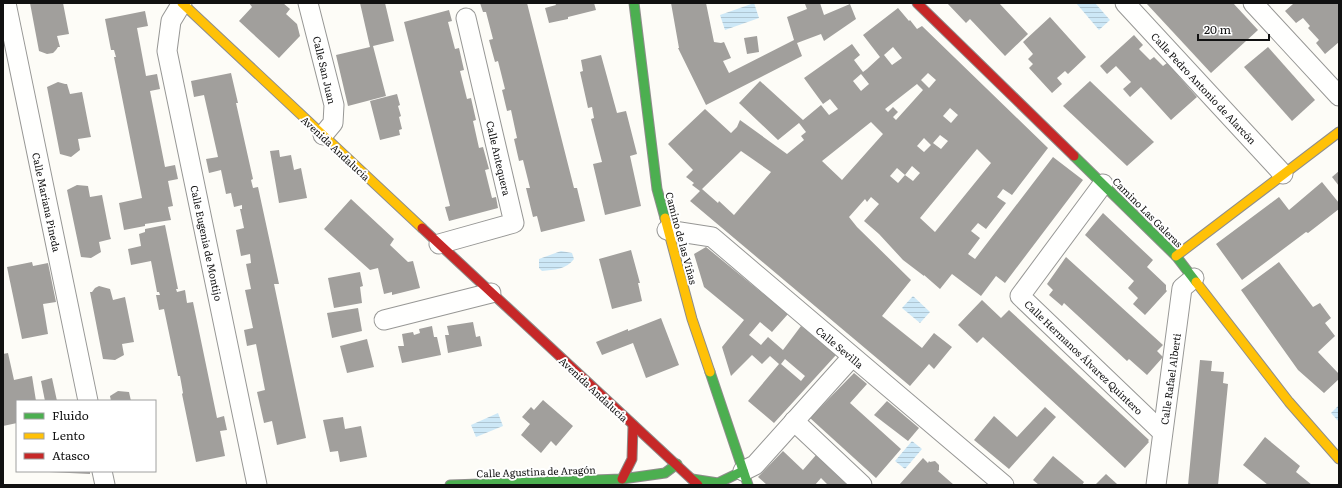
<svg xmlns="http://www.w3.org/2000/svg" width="1342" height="488" font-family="Literata,serif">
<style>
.water{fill:url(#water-rules)}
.building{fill:#a19f9c;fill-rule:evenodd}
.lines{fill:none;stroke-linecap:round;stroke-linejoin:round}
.street-casing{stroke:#979795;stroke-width:21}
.fast-casing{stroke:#8e8d8b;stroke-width:11}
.slow-casing{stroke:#8e8d8b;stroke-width:11}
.jam-casing{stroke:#8e8d8b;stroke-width:11}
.street{stroke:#fffffe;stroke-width:19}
.fast{stroke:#4caf50;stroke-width:9}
.slow{stroke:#ffc107;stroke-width:9}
.jam{stroke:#c62828;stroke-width:9}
.labels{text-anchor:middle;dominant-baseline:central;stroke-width:4;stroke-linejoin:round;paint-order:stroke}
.street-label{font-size:10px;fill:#111;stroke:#fff}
</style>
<defs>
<pattern id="water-rules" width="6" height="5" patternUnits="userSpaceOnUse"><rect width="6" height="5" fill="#cde8f7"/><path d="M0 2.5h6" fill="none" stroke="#afc6d3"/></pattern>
</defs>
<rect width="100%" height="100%" fill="#fdfcf7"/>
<g class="water">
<polygon points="754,3 759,18 725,30 720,15"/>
<polygon points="1076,3 1095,3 1110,20 1099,30"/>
<path d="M561,251L572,253L574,259C567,269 554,270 542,271L539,268V259Z"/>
<polygon points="913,296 930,312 920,323 902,308"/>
<polygon points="1339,405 1339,422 1331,413"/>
<polygon points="498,413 503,426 476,437 471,425"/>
<polygon points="912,441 922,449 905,469 895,461"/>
</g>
<g class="building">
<polygon points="30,3 63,3 69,34 57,36 60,47 58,47 56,50 53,53 47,54 39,51"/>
<polygon points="249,3 283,3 290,9 286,14 297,24 300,36 279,58 239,21 252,7"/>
<polygon points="360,3 385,3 394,41 373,46 386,96 348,106 336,55 370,47"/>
<polygon points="480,3 527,3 574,188 577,188 585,221 541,232 537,216 533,217 526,188 530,188 523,160 519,161 514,139 517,138 511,110 507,111 502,90 505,89 498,61 495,62 489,40 493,39 486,12 483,12"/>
<polygon points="555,3 594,3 596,10 568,17 568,19 549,23 545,8 556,5"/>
<polygon points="671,3 706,3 714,42 721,43 724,42 731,58 723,61 729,73 794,40 787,17 807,9 805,4 820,3 824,15 850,4 856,19 824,41 821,34 797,43 802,56 706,105 678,48 679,48"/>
<polygon points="947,3 999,3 1028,34 1005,56 970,19 966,23"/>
<polygon points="1146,3 1233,3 1258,30 1211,73"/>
<polygon points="1293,3 1339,3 1339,42 1325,54 1316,43 1319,40 1308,28 1310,26 1303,18 1296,23 1285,11 1293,4"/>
<path d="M898,8L909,21L910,20L917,29L922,26L1048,148L1012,195L1003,189L997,197L1006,203L986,229L978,223L971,231L980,238L968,254L975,259L1053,157L1083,180L1005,283L996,276L981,296L952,274L940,289L924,275V276L903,260L879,234L864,221L879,204L871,197L867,202L865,199L849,217L857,227L911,280L882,316L922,348L934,333L952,347L934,369L929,364L910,386L690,201L700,191L692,185L694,183L686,177L693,170L668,144L705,109L731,133L737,127L740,120L787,154L804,140L801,136L806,132L799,123L778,140L739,103L760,81L803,120L821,105L829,115L838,109L830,99L823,104L804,78L852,44L860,55L854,60L863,72L867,69L880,57L863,35ZM893,47L902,58L892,65L884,55ZM928,73L936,80L929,88L921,80ZM861,74L869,84L861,91L853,81ZM917,84L923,90L896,120L893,117L898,112L893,107L888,112L885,109ZM950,108L958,115L951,123L943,116ZM871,122L883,134L842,180L822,161ZM940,135L948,141L941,149L933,143ZM924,138L931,145L924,152L917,146ZM977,149L991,163L935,232L920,218ZM741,151L771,172L734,215L719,201L718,203L702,189ZM912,166L920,173L913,181L905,175L898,183L890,176L897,168L905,175Z"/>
<polygon points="449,10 452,21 448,22 455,49 459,48 464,70 460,71 467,99 471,98 476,120 473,121 479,148 483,147 489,169 485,170 492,198 496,197 498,208 449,221 445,207 450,206 404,22"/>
<polygon points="145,11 148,26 137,28 146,76 157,74 160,89 150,91 165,167 175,165 178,179 168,181 173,206 168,207 171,220 145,224 145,226 124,230 119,203 142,198 114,57 116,57 114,50 111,50 105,19"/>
<polygon points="1050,17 1086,57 1068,74 1065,71 1057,78 1062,84 1052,93 1029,68 1033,64 1028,59 1033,54 1023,42"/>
<polygon points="1134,35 1143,45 1139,49 1150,60 1154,57 1163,66 1167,63 1197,97 1171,120 1141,87 1130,97 1123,89 1131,82 1116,66 1107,74 1100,66"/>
<polygon points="757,36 759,52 747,54 744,38"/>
<polygon points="1268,47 1315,100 1292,121 1244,67"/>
<polygon points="601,55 617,113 626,111 637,154 630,156 641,206 605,215 593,164 602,162 591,119 594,118 592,107 588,108 580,72 583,71 581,60"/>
<polygon points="231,73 238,103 236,103 253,179 251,180 253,188 258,187 279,284 274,284 306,438 277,445 272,421 264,423 257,392 265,390 256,344 247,346 244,330 253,328 245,290 251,289 246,264 251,263 250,254 241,256 236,230 244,228 240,209 242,209 242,205 234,207 231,193 226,194 221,170 209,173 206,159 218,157 204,95 194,97 191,81"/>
<polygon points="1090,81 1154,142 1127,166 1063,106"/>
<polygon points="58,82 65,84 67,84 70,94 82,92 90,133 91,137 78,139 80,150 71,157 60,154 47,87"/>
<polygon points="397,94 400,105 398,106 401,116 399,117 402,129 399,130 400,135 380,140 370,101"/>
<polygon points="279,150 280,157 291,155 294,170 301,168 307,198 279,203 270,151"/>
<polygon points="1339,171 1339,186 1332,177"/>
<polygon points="1322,182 1339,203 1339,209 1308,233 1306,232 1242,280 1216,244 1279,197 1289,210"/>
<polygon points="77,185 88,186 90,197 102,195 110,236 111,239 99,242 101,252 91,258 81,257 67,190"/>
<polygon points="351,199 394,239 390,245 408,262 413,261 420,288 392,295 392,292 384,294 378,268 370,270 324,229"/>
<polygon points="1103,213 1153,260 1147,267 1166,285 1166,284 1166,290 1167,291 1145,315 1133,304 1138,298 1128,288 1134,281 1085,235"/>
<polygon points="165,225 178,289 176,289 177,292 185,290 187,303 193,302 217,418 224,416 227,430 220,431 225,456 196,462 182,394 183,393 180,376 178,376 164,309 159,310 156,295 160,295 159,292 157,292 151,261 131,265 128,249 141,246 139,234 145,232 145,229"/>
<path d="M706,247L788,314L772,332L760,322L749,335L761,345L768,337L783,350L801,326L836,355L774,423L748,401L779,364L770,356L762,364L752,355L731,376L722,347L744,320L704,287L694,254ZM785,359L805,376L801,381L781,364Z"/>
<polygon points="631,250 640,283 638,283 642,301 612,309 599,259"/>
<polygon points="1066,257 1163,345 1157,351 1163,357 1147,375 1129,359 1127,361 1064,303 1062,306 1049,295 1053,290 1047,284"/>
<polygon points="32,262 33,266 48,263 56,302 43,304 48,334 22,339 7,267"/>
<polygon points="1279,262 1313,307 1320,303 1331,318 1325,323 1335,336 1318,352 1339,374 1339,379 1324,393 1298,370 1241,290"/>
<polygon points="360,272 363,286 360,287 362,303 334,308 328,278"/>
<polygon points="99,286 110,289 113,300 125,297 134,342 122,344 124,355 115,360 103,359 90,292 92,292 95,288"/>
<polygon points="982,300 1001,318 1009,310 1149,440 1148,441 1149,442 1125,468 983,337 977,343 958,325"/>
<polygon points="358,308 362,331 332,338 327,313"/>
<polygon points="661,318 679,365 646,378 633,343 602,355 596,342 628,329 628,331"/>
<polygon points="473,322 476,337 480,336 482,346 448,353 445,335 449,335 447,326"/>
<polygon points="432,326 434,337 437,337 441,355 402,363 398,346 404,346 402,334 413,332 414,335 420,333 419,329"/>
<polygon points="367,339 374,367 347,373 340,346"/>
<polygon points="8,353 14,380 32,376 36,401 17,401 17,423 3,426 3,354"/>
<polygon points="1200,360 1212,361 1211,371 1224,372 1223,383 1228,384 1218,485 1188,485"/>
<polygon points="854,373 867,384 850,403 901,449 876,478 810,418"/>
<polygon points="52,378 57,401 45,401 41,381"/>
<polygon points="118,391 129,392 131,401 111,401 110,396"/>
<polygon points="543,400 573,426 556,446 551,441 541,453 521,435 530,424 522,417 531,407 534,410"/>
<polygon points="887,401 919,428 908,441 874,415"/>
<polygon points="1045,407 1056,417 1009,469 974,440 994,416 1017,437"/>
<polygon points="343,417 345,429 361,426 367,457 340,462 338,451 330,452 323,420"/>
<polygon points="1265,437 1300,466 1296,472 1312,485 1268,485 1243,465"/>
<polygon points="783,451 803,470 816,455 847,485 828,485 821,478 815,485 767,485 758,477"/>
<polygon points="1053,456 1084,482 1082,485 1039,485 1033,480"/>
<polygon points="923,458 928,463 929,461 930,462 935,461 939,465 939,470 938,471 954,485 899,485"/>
<polygon points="49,471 90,471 90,474 49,472"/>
<polygon points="1106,474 1117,484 1115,485 1095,485"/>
</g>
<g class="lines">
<defs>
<g id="street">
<polyline points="6,3 88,401"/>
<polyline points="182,3 171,21 167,51 257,485"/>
<polyline points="308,3 334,105 333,123 323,135"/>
<polyline points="1125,3 1283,174"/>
<polyline points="1253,3 1339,96"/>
<polyline points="1103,184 1020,296 1162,432"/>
<polyline points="667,230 712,237 1004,485"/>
<polyline points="439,244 514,223 466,18"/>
<polyline points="384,320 491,293"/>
<polyline points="794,421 862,485"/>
<polyline points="102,471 105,485"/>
<polyline points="743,471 755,465 852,357"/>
<polyline points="1156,485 1182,288 1194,278"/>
</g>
<g id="fast">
<polyline points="634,3 657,189 665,218"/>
<polyline points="1074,156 1176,256 1196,282"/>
<polyline points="710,372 748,485"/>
<polyline points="692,479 718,483 743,471"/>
<polyline points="450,485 622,479 665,473 677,464"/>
</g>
<g id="slow">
<polyline points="182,3 422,228"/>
<polyline points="665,218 692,319 710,372"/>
<polyline points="1176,256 1339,132"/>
<polyline points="1196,282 1289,402 1339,459"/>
</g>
<g id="jam">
<polyline points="917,3 1074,156"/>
<polyline points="422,228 698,485"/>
<polyline points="622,479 632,459 633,425"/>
</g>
</defs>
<use href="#street" class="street-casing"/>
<use href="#fast" class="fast-casing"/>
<use href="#slow" class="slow-casing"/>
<use href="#jam" class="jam-casing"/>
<use href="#street" class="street"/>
<use href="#fast" class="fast"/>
<use href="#slow" class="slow"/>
<use href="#jam" class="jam"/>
</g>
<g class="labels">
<g class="street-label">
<text transform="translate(325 70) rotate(77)">Calle San Juan</text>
<text transform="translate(1204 88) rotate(47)">Calle Pedro Antonio de Alarcón</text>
<text transform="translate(336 148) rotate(43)">Avenida Andalucía</text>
<text transform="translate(499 158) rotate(77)">Calle Antequera</text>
<text transform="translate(47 202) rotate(78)">Calle Mariana Pineda</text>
<text transform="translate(1148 212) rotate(45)">Camino Las Galeras</text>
<text transform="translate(682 238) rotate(75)">Camino de las Viñas</text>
<text transform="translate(207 243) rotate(78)">Calle Eugenia de Montijo</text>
<text transform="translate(840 347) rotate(40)">Calle Sevilla</text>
<text transform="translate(1084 357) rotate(44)">Calle Hermanos Álvarez Quintero</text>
<text transform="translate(1170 379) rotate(-82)">Calle Rafael Alberti</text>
<text transform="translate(594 389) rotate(43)">Avenida Andalucía</text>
<text transform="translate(536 471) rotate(-2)">Calle Agustina de Aragón</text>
</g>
</g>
<rect width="1342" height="488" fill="none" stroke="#111111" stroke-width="8"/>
<rect x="16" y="400" width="140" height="72" fill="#ffffff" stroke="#a0a0a0"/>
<rect x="24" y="413" width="20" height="6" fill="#4caf50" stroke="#a0a0a0"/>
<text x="52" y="420" font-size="12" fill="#111111">Fluido</text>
<rect x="24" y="433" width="20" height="6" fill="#ffc107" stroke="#a0a0a0"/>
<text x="52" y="440" font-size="12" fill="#111111">Lento</text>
<rect x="24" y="453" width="20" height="6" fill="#c62828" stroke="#a0a0a0"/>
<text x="52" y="460" font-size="12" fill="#111111">Atasco</text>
<path d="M1198 34v6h71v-6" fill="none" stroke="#111111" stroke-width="2"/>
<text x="1204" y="34" font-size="12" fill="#111111" stroke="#ffffff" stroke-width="3" paint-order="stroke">20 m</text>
</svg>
